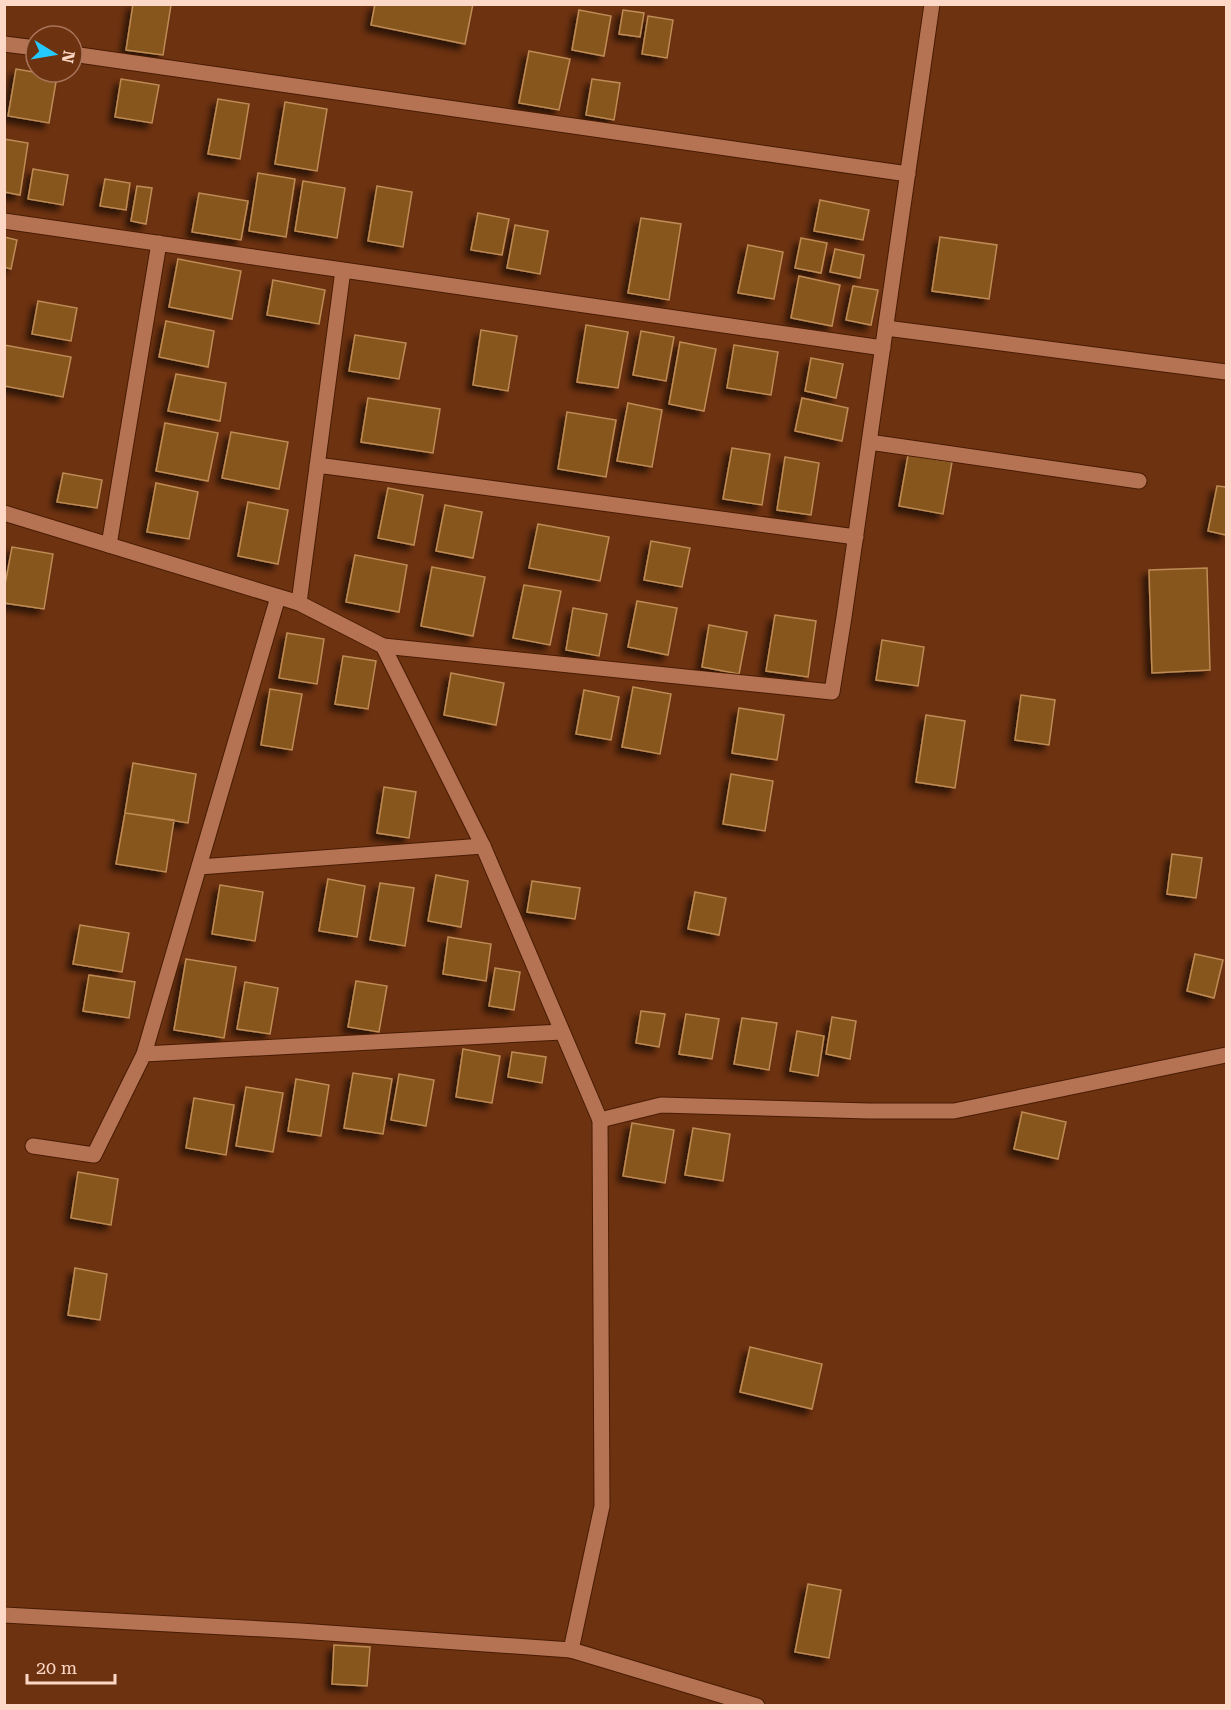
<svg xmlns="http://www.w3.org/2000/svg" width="1231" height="1710" font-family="'Roboto Serif',serif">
	<defs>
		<filter id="shadow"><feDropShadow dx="-5.5" dy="5.5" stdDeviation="3" flood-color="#0009"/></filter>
	</defs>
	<rect width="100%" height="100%" fill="#6d3210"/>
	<path fill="#86571f" stroke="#be8b55" stroke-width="1.5" filter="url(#shadow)" d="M 133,4 L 171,5 L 163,55 L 126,50 Z
		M 375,4 L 473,4 L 465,44 L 371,25 Z
		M 579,10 L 611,16 L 604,56 L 572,50 Z
		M 623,10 L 644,13 L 640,37 L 619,34 Z
		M 648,16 L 673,20 L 667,58 L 642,54 Z
		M 529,51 L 570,59 L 559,110 L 519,103 Z
		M 16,69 L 57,76 L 49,123 L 8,116 Z
		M 121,79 L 159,85 L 152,123 L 115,117 Z
		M 592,79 L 620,83 L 614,120 L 586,115 Z
		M 218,99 L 249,104 L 240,159 L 208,154 Z
		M 285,102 L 327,109 L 317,171 L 275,164 Z
		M 4,139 L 28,143 L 20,195 L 4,192 Z
		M 33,169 L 68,175 L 63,205 L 28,199 Z
		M 258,173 L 295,179 L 286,237 L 249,231 Z
		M 105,179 L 130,183 L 126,210 L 100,206 Z
		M 303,181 L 345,188 L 337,238 L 295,231 Z
		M 137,186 L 152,188 L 146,224 L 131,221 Z
		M 377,186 L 412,192 L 403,247 L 368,241 Z
		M 199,193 L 248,201 L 241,240 L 192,232 Z
		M 820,200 L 869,210 L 863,240 L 814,231 Z
		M 478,213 L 509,219 L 502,255 L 471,250 Z
		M 641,218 L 681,224 L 669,300 L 628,293 Z
		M 515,225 L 548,231 L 540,274 L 507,268 Z
		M 4,237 L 17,240 L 11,269 L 4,267 Z
		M 940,237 L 997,245 L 989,299 L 932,291 Z
		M 801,238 L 827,243 L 821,273 L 795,268 Z
		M 748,245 L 783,252 L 774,299 L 738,293 Z
		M 835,249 L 864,255 L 860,278 L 830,272 Z
		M 178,259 L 241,271 L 232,319 L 169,307 Z
		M 799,276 L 840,285 L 832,326 L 791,318 Z
		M 273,280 L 325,290 L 319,324 L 267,315 Z
		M 853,286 L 878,290 L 871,325 L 846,320 Z
		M 38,301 L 77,308 L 71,341 L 32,334 Z
		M 166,321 L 214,331 L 208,367 L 159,357 Z
		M 586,325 L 628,332 L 618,388 L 577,382 Z
		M 481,330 L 517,336 L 508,391 L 473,385 Z
		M 641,331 L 674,337 L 666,381 L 633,375 Z
		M 355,335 L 406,343 L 399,379 L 349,371 Z
		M 680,342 L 716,349 L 704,411 L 669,404 Z
		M 4,345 L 71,357 L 63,397 L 4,386 Z
		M 734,345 L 778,352 L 771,395 L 727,388 Z
		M 811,358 L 843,364 L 836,398 L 805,391 Z
		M 176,374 L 226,383 L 220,421 L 168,411 Z
		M 368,398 L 440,409 L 433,453 L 361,442 Z
		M 802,398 L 848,408 L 842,441 L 795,431 Z
		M 628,403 L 662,410 L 652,467 L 617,461 Z
		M 567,412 L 616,420 L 606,477 L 558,469 Z
		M 165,423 L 218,433 L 208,481 L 156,471 Z
		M 231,432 L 288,442 L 279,489 L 222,478 Z
		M 732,448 L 770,454 L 762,505 L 723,499 Z
		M 908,455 L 952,462 L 943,514 L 899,506 Z
		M 785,457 L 819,463 L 811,515 L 777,510 Z
		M 63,473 L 102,480 L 97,508 L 57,502 Z
		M 156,483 L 198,492 L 189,539 L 147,532 Z
		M 1217,486 L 1226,487 L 1226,535 L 1208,531 Z
		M 388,488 L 423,495 L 414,545 L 378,538 Z
		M 248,502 L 288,510 L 278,564 L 238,556 Z
		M 445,505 L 482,512 L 473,558 L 436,551 Z
		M 538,524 L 609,537 L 600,581 L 529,568 Z
		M 651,541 L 690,548 L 682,587 L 644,580 Z
		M 12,547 L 53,554 L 44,609 L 4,603 L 4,590 Z
		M 355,555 L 407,565 L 399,612 L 346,602 Z
		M 432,567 L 485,577 L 473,636 L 421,626 Z
		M 1207,568 L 1210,670 L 1152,673 L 1149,570 Z
		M 524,585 L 561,591 L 550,645 L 513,638 Z
		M 637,601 L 677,608 L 668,655 L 628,647 Z
		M 573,608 L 607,614 L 599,656 L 566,650 Z
		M 775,615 L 816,621 L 808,677 L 766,671 Z
		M 709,625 L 747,632 L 739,674 L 702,667 Z
		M 287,633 L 324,639 L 317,684 L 279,678 Z
		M 882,640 L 924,647 L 918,686 L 876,680 Z
		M 343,656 L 376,661 L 368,709 L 335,704 Z
		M 451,673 L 504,683 L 496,725 L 444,715 Z
		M 633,687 L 671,694 L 660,754 L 622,747 Z
		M 270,689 L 302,694 L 292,750 L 261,745 Z
		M 584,690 L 619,697 L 611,740 L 576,734 Z
		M 1021,695 L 1055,700 L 1049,745 L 1015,740 Z
		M 739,708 L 784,715 L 777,760 L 732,753 Z
		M 926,715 L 965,721 L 955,788 L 916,782 Z
		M 133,763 L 196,774 L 188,823 L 125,813 Z
		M 731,774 L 773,781 L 765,831 L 723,824 Z
		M 384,787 L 416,792 L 409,838 L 377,833 Z
		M 125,813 L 174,820 L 166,872 L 116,864 Z
		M 1172,854 L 1202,858 L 1196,898 L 1167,894 Z
		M 436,875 L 468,881 L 461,927 L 428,921 Z
		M 328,879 L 365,886 L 357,937 L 319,931 Z
		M 532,881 L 580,888 L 575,919 L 527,912 Z
		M 380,883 L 414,888 L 405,946 L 370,940 Z
		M 220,885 L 263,892 L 255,941 L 212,934 Z
		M 695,892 L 726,898 L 719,935 L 688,929 Z
		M 80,925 L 129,933 L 122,972 L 73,964 Z
		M 448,937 L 491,944 L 486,981 L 443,974 Z
		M 1195,954 L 1223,960 L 1214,998 L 1187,991 Z
		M 186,959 L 236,967 L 224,1038 L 174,1030 Z
		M 495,968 L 520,972 L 514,1010 L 489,1006 Z
		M 89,975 L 135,982 L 129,1018 L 83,1011 Z
		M 356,981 L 387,986 L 379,1032 L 348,1027 Z
		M 245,982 L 278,988 L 270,1034 L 237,1029 Z
		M 641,1011 L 665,1014 L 659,1047 L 636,1043 Z
		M 686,1014 L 719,1019 L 712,1059 L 679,1054 Z
		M 832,1017 L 856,1021 L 850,1059 L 826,1054 Z
		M 742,1018 L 777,1023 L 769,1070 L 734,1064 Z
		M 797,1031 L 824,1036 L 818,1076 L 790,1071 Z
		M 463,1049 L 500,1056 L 492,1103 L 456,1097 Z
		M 512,1052 L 546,1057 L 542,1083 L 508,1077 Z
		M 353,1073 L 392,1079 L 383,1134 L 344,1128 Z
		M 399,1074 L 434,1080 L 426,1126 L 391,1120 Z
		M 296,1079 L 329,1085 L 321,1136 L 288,1131 Z
		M 246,1087 L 283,1093 L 273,1152 L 236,1146 Z
		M 194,1098 L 234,1105 L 226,1155 L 186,1148 Z
		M 1022,1112 L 1066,1122 L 1058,1159 L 1014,1149 Z
		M 632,1123 L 674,1130 L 665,1183 L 623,1176 Z
		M 693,1128 L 730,1134 L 723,1181 L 685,1175 Z
		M 78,1172 L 118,1179 L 111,1225 L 71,1218 Z
		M 75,1268 L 107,1274 L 100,1320 L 68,1315 Z
		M 750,1347 L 822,1364 L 812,1409 L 740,1392 Z
		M 808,1584 L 841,1590 L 829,1658 L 795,1652 Z
		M 334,1645 L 370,1647 L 367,1686 L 332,1684 Z"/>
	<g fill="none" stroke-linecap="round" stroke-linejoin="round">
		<defs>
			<path id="street" d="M 4,44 L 36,48
				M 72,54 L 908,174
				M 4,221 L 883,348
				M 886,328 L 1226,372
				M 869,442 L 1139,481
				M 317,465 L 856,537
				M 109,545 L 159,243
				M 299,603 L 343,270
				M 383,646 L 832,692 L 844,617 L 932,4
				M 199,867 L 483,846
				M 144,1054 L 562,1032
				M 600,1120 L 661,1105 L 869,1111 L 954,1111 L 1226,1055
				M 33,1146 L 94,1155 L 144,1054 L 278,597
				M 571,1650 L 757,1706"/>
			<path id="secondary" d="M 4,513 L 299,603 L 383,646 L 483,846 L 600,1120 L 602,1506 L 571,1650 L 300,1631 L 4,1615"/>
		</defs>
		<use href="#street" stroke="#481c03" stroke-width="17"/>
		<use href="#secondary" stroke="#481c03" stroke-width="17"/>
		<use href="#street" stroke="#b57353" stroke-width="15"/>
		<use href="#secondary" stroke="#b57353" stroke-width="15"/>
	</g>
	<rect width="1231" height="1710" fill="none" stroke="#fdd8c7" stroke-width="12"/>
	<g transform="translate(54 54) rotate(101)"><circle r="28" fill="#6d3210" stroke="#a77459" stroke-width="1.5"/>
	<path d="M0-4.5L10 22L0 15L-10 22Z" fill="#24c9fe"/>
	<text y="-9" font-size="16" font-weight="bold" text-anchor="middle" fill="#fdd8c7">N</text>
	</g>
	<path d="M27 1674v9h88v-9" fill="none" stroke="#fdd8c7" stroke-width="3"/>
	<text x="36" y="1674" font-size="18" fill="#fdd8c7" stroke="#6d3210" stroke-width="4.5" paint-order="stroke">20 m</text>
</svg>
